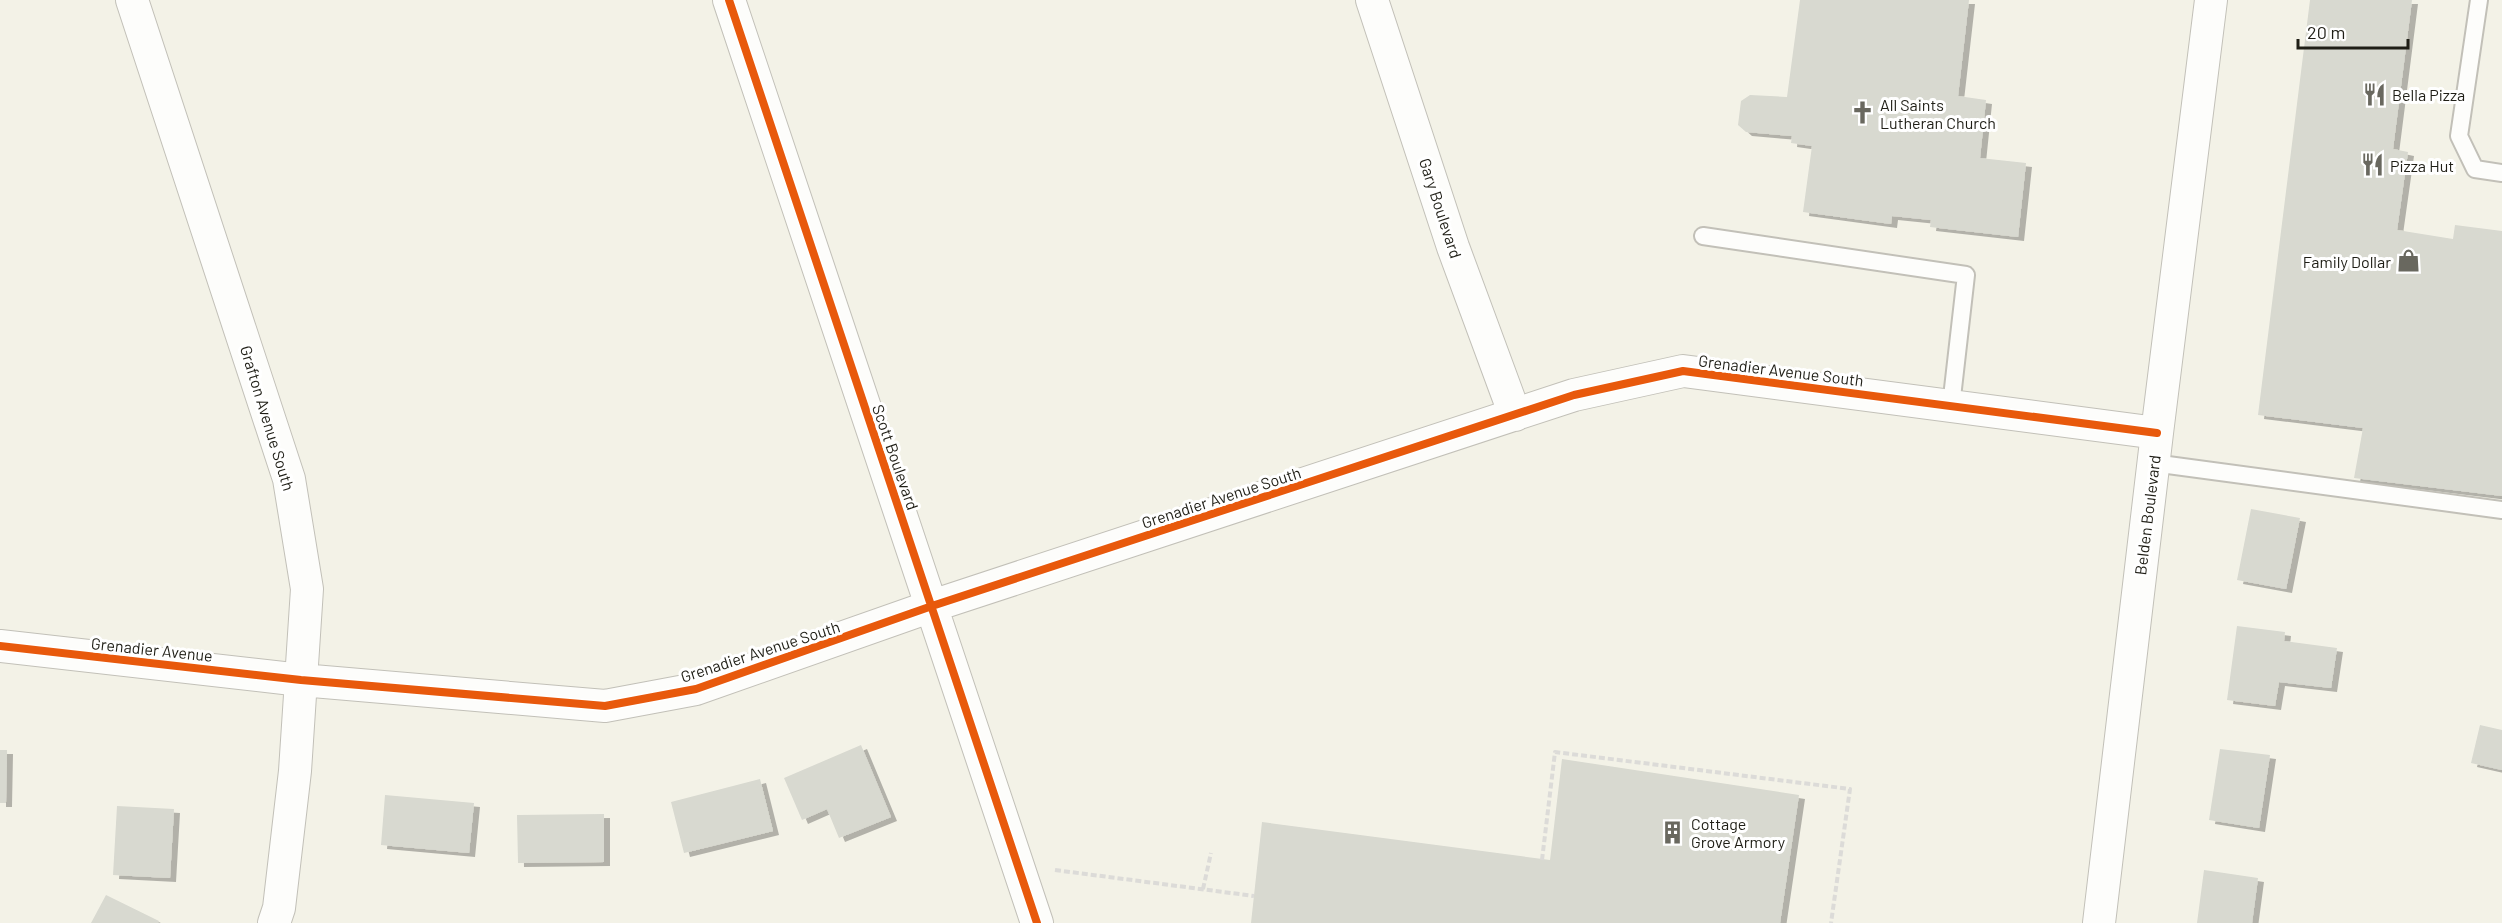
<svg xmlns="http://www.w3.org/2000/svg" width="2502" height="923" font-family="Barlow,sans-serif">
	<defs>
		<filter id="shadow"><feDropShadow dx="6" dy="4" stdDeviation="0" flood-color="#0004"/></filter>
	</defs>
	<rect width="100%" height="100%" fill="#f3f2e7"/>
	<path fill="#d8d9d0" filter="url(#shadow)" d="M 1800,0 L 1969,0 L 1958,96 L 1986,100 L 1980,158 L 2026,163 L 2018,237 L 1930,227 L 1931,220 L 1892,216 L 1891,224 L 1803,212 L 1812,146 L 1791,143 L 1792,136 L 1746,132 L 1738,125 L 1741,101 L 1750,95 L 1787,97 Z
		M 2310,0 L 2412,0 L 2393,149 L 2408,152 L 2397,230 L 2453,239 L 2455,225 L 2502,231 L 2502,496 L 2354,478 L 2363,428 L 2258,415 Z
		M 2251,509 L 2300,518 L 2286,589 L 2237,580 Z
		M 2237,626 L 2285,632 L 2284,641 L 2337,648 L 2331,688 L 2279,682 L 2275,706 L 2227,700 Z
		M 2480,725 L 2502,730 L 2502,770 L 2471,763 Z
		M 861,745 L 891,817 L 839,838 L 827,809 L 802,820 L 784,778 Z
		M 2220,749 L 2270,755 L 2259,828 L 2209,820 Z
		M 0,750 L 7,750 L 6,803 L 0,803 Z
		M 1562,759 L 1799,795 L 1780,923 L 1251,923 L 1262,822 L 1550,860 Z
		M 760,779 L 773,831 L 684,853 L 671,802 Z
		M 385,795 L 474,803 L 469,853 L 381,845 Z
		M 117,806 L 174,809 L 170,878 L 113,875 Z
		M 604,814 L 604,862 L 518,863 L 517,815 Z
		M 2204,870 L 2258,878 L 2252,923 L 2197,923 Z
		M 106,895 L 159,921 L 158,923 L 91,923 Z"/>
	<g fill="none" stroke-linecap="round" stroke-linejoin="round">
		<defs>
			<path id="lane" d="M 2479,0 L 2459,136 L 2475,169 L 2502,173
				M 1703,236 L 1966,275 L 1951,406
				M 2153,463 L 2502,510"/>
			<path id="street" d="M 132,0 L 289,479 L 307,589 L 295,771 L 279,908 L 274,923
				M 729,0 L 1037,923
				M 1372,0 L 1453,247 L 1515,415
				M 0,646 L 301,680 L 605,706 L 696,689 L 932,606 L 1574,395 L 1683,371 L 2157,433
				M 2099,923 L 2157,433 L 2211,0"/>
		</defs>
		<use href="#lane" stroke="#c2c0b8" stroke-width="20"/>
		<use href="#street" stroke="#c2c0b8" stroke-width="34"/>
		<path stroke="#dcdbd8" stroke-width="4" stroke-dasharray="6 3" stroke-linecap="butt" d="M 1542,860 L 1555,752 L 1850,789 L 1831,923
			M 1055,870 L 1254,896
			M 1203,889 L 1211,853"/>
		<use href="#lane" stroke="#fdfdfb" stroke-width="16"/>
		<use href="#street" stroke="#fdfdfb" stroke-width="32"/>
		<defs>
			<path id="cycleway" d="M 729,0 L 1037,923
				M 0,646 L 301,680 L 605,706 L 696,689 L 932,606 L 1574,395 L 1683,371 L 2157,433"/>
		</defs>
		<use href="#cycleway" stroke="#fff" stroke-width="11"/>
		<use href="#cycleway" stroke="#e8590c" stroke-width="8"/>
	</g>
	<defs>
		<symbol id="restaurant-bare" viewBox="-9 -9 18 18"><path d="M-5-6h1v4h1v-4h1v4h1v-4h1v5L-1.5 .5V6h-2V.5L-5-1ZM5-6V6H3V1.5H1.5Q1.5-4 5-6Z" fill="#69685f" stroke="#fff" stroke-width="2.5" paint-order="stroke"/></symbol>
		<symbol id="church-bare" viewBox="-9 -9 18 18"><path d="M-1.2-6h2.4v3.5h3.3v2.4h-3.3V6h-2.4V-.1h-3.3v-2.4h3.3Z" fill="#69685f" stroke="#fff" stroke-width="2.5" paint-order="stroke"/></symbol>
		<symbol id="shop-bare" viewBox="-9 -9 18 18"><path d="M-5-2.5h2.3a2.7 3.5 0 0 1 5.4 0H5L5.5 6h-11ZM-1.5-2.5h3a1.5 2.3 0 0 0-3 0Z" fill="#69685f" stroke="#fff" stroke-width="2.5" paint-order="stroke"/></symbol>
		<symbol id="building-bare" viewBox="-9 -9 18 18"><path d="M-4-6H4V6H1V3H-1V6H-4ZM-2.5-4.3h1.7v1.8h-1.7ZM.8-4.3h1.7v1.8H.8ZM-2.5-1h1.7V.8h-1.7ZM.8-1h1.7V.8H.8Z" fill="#69685f" stroke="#fff" stroke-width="2.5" paint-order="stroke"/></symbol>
	</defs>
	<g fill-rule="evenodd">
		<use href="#restaurant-bare" x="2358" y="78" width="33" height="33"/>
		<use href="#church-bare" x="1846" y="96" width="33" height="33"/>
		<use href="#restaurant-bare" x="2356" y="148" width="33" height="33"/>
		<use href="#shop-bare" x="2392" y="244" width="33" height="33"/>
		<use href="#building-bare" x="1656" y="816" width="33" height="33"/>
	</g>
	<g text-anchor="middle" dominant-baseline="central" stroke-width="6" stroke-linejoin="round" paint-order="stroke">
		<g font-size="16" fill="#1f1e16" stroke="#fff" text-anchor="start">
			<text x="2392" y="94">Bella Pizza</text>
			<text x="1880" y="104">All Saints<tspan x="1880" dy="18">Lutheran Church</tspan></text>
			<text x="2390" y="165">Pizza Hut</text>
			<text x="2391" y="261" text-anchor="end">Family Dollar</text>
			<text x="1691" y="823">Cottage<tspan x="1691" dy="18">Grove Armory</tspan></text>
		</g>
		<g font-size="16" fill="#1f1e16" stroke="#fff">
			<text transform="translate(1441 208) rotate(72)">Gary Boulevard</text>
			<text transform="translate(1781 370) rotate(7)">Grenadier Avenue South</text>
			<text transform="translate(268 418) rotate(73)">Grafton Avenue South</text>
			<text transform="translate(896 457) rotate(71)">Scott Boulevard</text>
			<text transform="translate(1221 497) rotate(-18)">Grenadier Avenue South</text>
			<text transform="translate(2147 515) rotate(-83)">Belden Boulevard</text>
			<text transform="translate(152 649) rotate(6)">Grenadier Avenue</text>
			<text transform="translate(760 651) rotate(-18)">Grenadier Avenue South</text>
		</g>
	</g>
	<path d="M2298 39v9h110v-9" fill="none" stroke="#1f1e16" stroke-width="3"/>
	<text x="2307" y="39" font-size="18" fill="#1f1e16" stroke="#ffffff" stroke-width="4.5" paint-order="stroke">20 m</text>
</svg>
